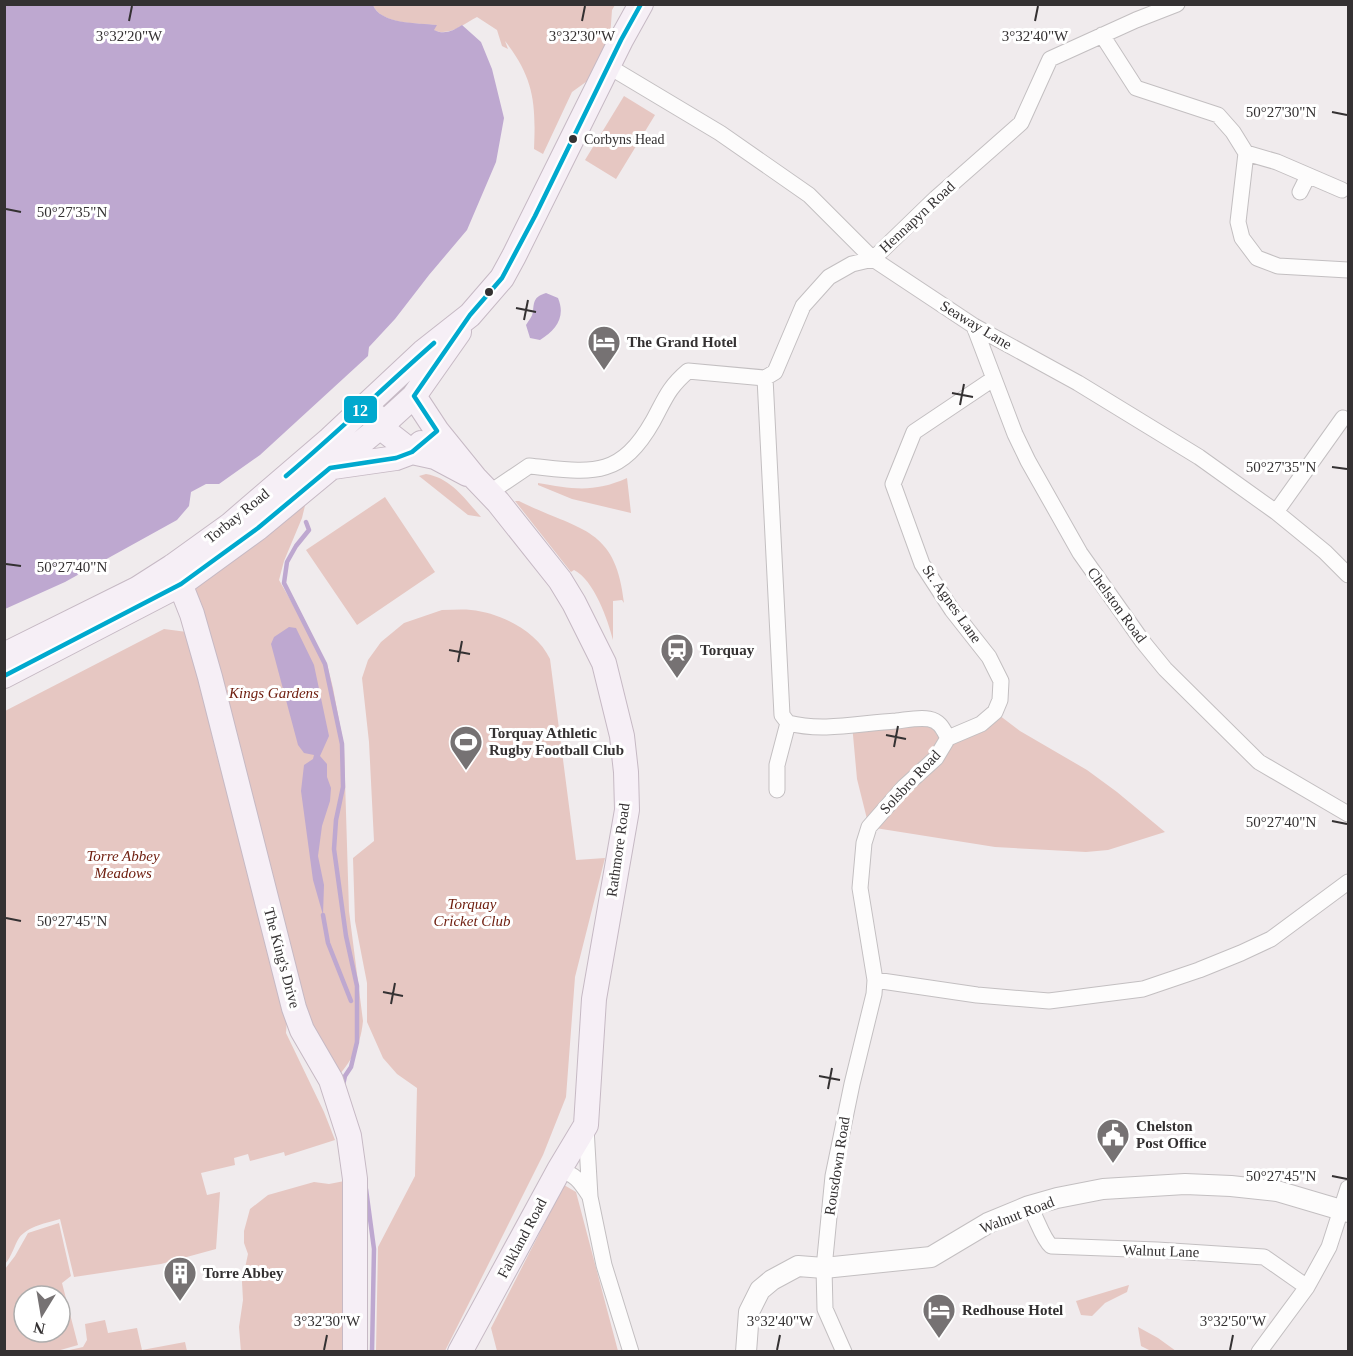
<svg xmlns="http://www.w3.org/2000/svg" width="1353" height="1356" font-family="Georgia,serif">
	<rect width="100%" height="100%" fill="#f0ebed"/>
	<path fill="#e6c7c2" fill-rule="evenodd" d="M 373,5 L 615,5 L 612,10 L 608,66 L 572,92 L 543,154 L 534,149 C 536,103 534,78 505,41 L 508,49 L 502,46 L 497,30 L 477,17 C 463,24 450,37 433,30 L 436,25 C 417,23 381,25 373,5 Z
		M 624,96 L 655,115 L 616,179 L 585,160 Z
		M 426,474 C 451,478 465,499 481,517 L 468,515 L 419,476 Z
		M 627,478 L 631,513 L 572,499 L 538,485 L 538,483 C 572,489 594,493 627,478 Z
		M 310,485 L 302,518 L 284,561 L 279,580 L 327,664 L 333,688 L 344,747 L 349,911 L 363,1021 C 360,1050 350,1062 332,1084 L 302,1030 L 181,584 Z
		M 385,497 L 435,572 L 357,625 L 306,550 Z
		M 515,501 L 519,501 C 579,531 616,526 624,603 L 622,600 L 613,601 L 613,640 C 608,620 594,580 574,570 L 571,572 Z
		M 442,610 C 452,610 462,609 471,610 C 501,613 537,631 550,659 L 576,860 L 605,858 L 575,977 L 566,1097 L 543,1155 L 445,1351 L 376,1351 L 378,1247 L 415,1176 L 417,1088 L 397,1074 L 383,1058 L 367,1022 L 367,983 L 355,921 L 353,858 L 374,841 L 369,742 L 362,678 L 368,660 L 381,642 L 404,623 Z
		M 164,629 L 187,632 L 216,752 L 287,1019 L 286,1033 L 324,1112 L 335,1140 L 285,1156 L 284,1152 L 250,1161 L 248,1154 L 234,1158 L 235,1165 L 201,1173 L 207,1195 L 220,1192 L 216,1249 L 161,1264 L 74,1277 L 60,1219 C 47,1223 28,1226 19,1238 C 14,1246 12,1256 5,1264 L 5,711 Z
		M 995,712 L 1020,731 L 1087,770 L 1117,792 L 1165,832 L 1108,850 L 1086,852 L 995,847 L 869,827 L 857,779 L 852,724 L 929,719 L 944,731 Z
		M 355,1179 L 355,1351 L 241,1352 L 239,1327 L 243,1300 L 242,1282 L 248,1254 L 244,1243 L 244,1231 L 250,1209 L 268,1195 L 314,1182 L 329,1184 Z
		M 564,1185 L 576,1192 L 618,1351 L 497,1351 L 491,1328 Z
		M 59,1223 L 71,1276 L 62,1283 L 78,1345 L 57,1351 L 5,1351 L 5,1269 L 15,1256 L 28,1233 ZM 24,1296 L 60,1296 L 60,1332 L 24,1332 Z
		M 1129,1285 L 1127,1292 L 1105,1303 L 1092,1316 L 1081,1315 L 1076,1301 Z
		M 105,1320 L 108,1333 L 137,1328 L 142,1350 L 185,1342 L 187,1351 L 65,1351 L 83,1347 L 87,1340 L 85,1324 Z
		M 1138,1327 L 1158,1338 L 1176,1351 L 1151,1351 L 1141,1346 Z"/>
	<path fill="#bea8d0" d="M 4,5 L 373,5 C 380,24 418,23 437,25 L 434,30 C 444,35 453,31 462,25 L 481,42 L 492,69 L 504,118 L 496,162 L 467,230 L 429,275 L 395,319 L 369,347 L 368,356 L 260,455 L 219,484 L 206,484 L 191,492 L 189,506 L 177,520 L 65,582 L 5,609 Z
		M 546,293 L 558,298 C 566,317 556,330 540,340 L 530,338 L 526,325 C 529,320 532,317 533,312 C 534,301 534,297 546,293 Z
		M 289,627 L 296,628 L 314,665 L 329,736 L 320,756 L 327,764 L 327,777 L 331,788 L 330,801 L 322,826 L 318,856 L 324,885 L 323,915 L 313,880 L 301,791 L 304,765 L 313,759 L 314,755 L 304,753 L 298,745 L 271,644 L 274,637 Z"/>
	<g fill="none" stroke-linecap="round" stroke-linejoin="round">
		<path stroke="#bea8d0" stroke-width="4.5" d="M 306,522 L 309,530 L 296,546 L 287,562 L 284,583 L 325,664 L 342,744 L 343,787 L 336,820 L 334,849 L 346,936 L 357,986 L 357,1042 L 351,1067 L 345,1076 L 343,1085
			M 323,915 L 328,943 L 351,1001
			M 366,1189 L 374,1249 L 372,1352"/>
		<defs>
			<path id="minor" d="M 1102,35 L 1136,88 L 1218,115 L 1233,132 L 1246,153 L 1238,222 L 1242,238 L 1257,258 L 1278,266 L 1348,270
				M 608,66 L 720,133 L 809,195 L 873,259 L 974,326 L 1078,383 L 1199,457 L 1276,512 L 1325,552 L 1348,575
				M 1246,153 L 1277,162 L 1342,190
				M 1300,192 L 1308,176
				M 974,326 L 1015,434 L 1028,461 L 1080,553 L 1143,642 L 1165,669 L 1259,762 L 1348,814
				M 765,378 L 782,715 L 788,723 C 823,732 860,723 896,721 C 906,720 919,717 929,719 C 940,721 943,729 948,738
				M 489,493 L 529,466 C 589,472 619,481 653,421 C 665,399 668,388 688,371 L 765,378 L 775,372 L 803,306 L 829,277 L 852,264 L 873,259 L 936,198 L 1021,123 L 1050,59 L 1136,20 L 1177,4
				M 1276,512 L 1343,418
				M 948,738 L 981,724 L 995,712 L 1000,700 L 1001,681 L 989,657 L 952,610 L 922,564 L 893,484 L 914,432 L 993,379
				M 777,790 L 777,765 L 788,723
				M 875,980 L 977,995 L 1049,1001 L 1143,989 L 1199,970 L 1241,953 L 1271,939 L 1348,882
				M 586,1128 L 590,1197 L 604,1265 L 631,1352
				M 559,1170 C 575,1174 580,1181 589,1195
				M 1029,1206 C 1037,1218 1042,1238 1051,1246 L 1157,1250 L 1264,1257 L 1307,1287
				M 844,1352 L 825,1309 L 824,1268 L 833,1176 L 852,1084 L 874,994 L 875,980 L 860,888 L 864,843 L 869,827 L 904,787 L 936,758 L 948,738
				M 1259,1352 L 1307,1287 L 1329,1247 L 1348,1188"/>
			<path id="tertiary" d="M 746,1352 L 749,1312 L 760,1290 L 772,1280 L 798,1266 L 824,1268 L 931,1257 L 988,1223 L 1029,1206 L 1057,1198 L 1103,1189 L 1185,1184 L 1231,1186 L 1277,1191 L 1348,1212"/>
			<path id="primary" d="M 414,396 L 437,431 L 475,478 L 498,502 L 560,580 L 574,603 L 604,663 L 622,736 L 626,772 L 627,810 L 594,999 L 586,1125 L 559,1170 L 460,1352
				M 374,414 L 380,427 L 412,452 L 435,457 L 467,474
				M 333,467 L 396,458 L 412,452 L 421,443
				M 173,566 L 192,614 L 210,677 L 294,1008 L 302,1030 L 331,1080 L 349,1136 L 355,1179 L 355,1352
				M 4,655 L 137,589 L 173,566 L 230,525 L 330,439 L 423,352 L 470,315 L 502,278 L 514,256 L 621,40 L 641,4
				M 4,676 L 181,584 L 258,528 L 380,427 L 414,396 L 459,332"/>
		</defs>
		<use href="#minor" stroke="#c3bfc1" stroke-width="17"/>
		<use href="#tertiary" stroke="#c3bfc1" stroke-width="22"/>
		<use href="#primary" stroke="#c6b9c4" stroke-width="26"/>
		<use href="#minor" stroke="#fdfcfc" stroke-width="15"/>
		<use href="#tertiary" stroke="#fdfcfc" stroke-width="20"/>
		<use href="#primary" stroke="#f6eff6" stroke-width="24"/>
		<defs>
			<path id="bus-1" d="M 286,476 C 337,433 384,387 434,343
				M 4,676 L 181,584 L 258,528 L 330,468 L 396,458 L 412,452 L 437,431 L 414,396 L 470,315 L 502,278 L 535,216 L 621,40 L 641,4"/>
		</defs>
		<use href="#bus-1" stroke="#fff" stroke-width="9"/>
		<use href="#bus-1" stroke="#00a9ce" stroke-width="4.5"/>
	</g>
	<path fill="none" stroke="#343132" stroke-width="2" d="M 129,21 L 132,6M 582,21 L 585,6M 1035,21 L 1038,6M 1332,112 L 1347,115M 6,209 L 21,212M 516,308 L 536,312M 524,320 L 528,300M 952,393 L 973,397M 960,405 L 964,384M 1332,467 L 1347,469M 6,564 L 21,566M 449,650 L 470,654M 458,662 L 462,641M 886,735 L 906,739M 894,747 L 898,726M 1332,821 L 1347,824M 6,918 L 21,921M 383,992 L 403,996M 391,1004 L 395,983M 819,1076 L 840,1080M 828,1089 L 832,1068M 1332,1176 L 1347,1179M 324,1350 L 327,1335M 777,1350 L 780,1335M 1230,1350 L 1233,1335"/>
	<defs>
		<symbol id="hotel-pin" viewBox="-11 -11 22 30"><path d="M0 17L-7.5 6A9.5 9.5 0 1 1 7.5 6Z" fill="#767273" stroke="#fff"/><path d="M-6-4.5h1.5V1H6V5H4.5V3h-9V5H-6ZM-4 0a1.8 1.8 0 1 1 3.6 0ZM.5 0V-2.5h3Q6-2.5 6 0Z" fill="#fff"/></symbol>
		<symbol id="station-pin" viewBox="-11 -11 22 30"><path d="M0 17L-7.5 6A9.5 9.5 0 1 1 7.5 6Z" fill="#767273" stroke="#fff"/><path d="M-3-6H3Q5-6 5-4V2Q5 4 3 4L4.5 6H3L1.5 4h-3L-3 6H-4.5L-3 4Q-5 4-5 2V-4Q-5-6-3-6ZM-3.5-4v3h7v-3ZM-3.5 1v1.5H-2V1ZM2 1v1.5H3.5V1Z" fill="#fff"/></symbol>
		<symbol id="stadium-pin" viewBox="-11 -11 22 30"><path d="M0 17L-7.5 6A9.5 9.5 0 1 1 7.5 6Z" fill="#767273" stroke="#fff"/><path d="M0-5a6.5 5 0 1 0 0 10a6.5 5 0 1 0 0-10ZM-3.5-1.8h7v3.6h-7Z" fill="#fff"/></symbol>
		<symbol id="civic-pin" viewBox="-11 -11 22 30"><path d="M0 17L-7.5 6A9.5 9.5 0 1 1 7.5 6Z" fill="#767273" stroke="#fff"/><path d="M-.6-6.5H3V-4.5H.6V-3L4-1V1h2V6H-6V1h2V-1L-.6-3ZM-1.2 2.5V6h2.4V2.5Z" fill="#fff"/></symbol>
		<symbol id="building-pin" viewBox="-11 -11 22 30"><path d="M0 17L-7.5 6A9.5 9.5 0 1 1 7.5 6Z" fill="#767273" stroke="#fff"/><path d="M-4-6H4V6H1V3H-1V6H-4ZM-2.5-4.3h1.7v1.8h-1.7ZM.8-4.3h1.7v1.8H.8ZM-2.5-1h1.7V.8h-1.7ZM.8-1h1.7V.8H.8Z" fill="#fff"/></symbol>
	</defs>
	<g fill-rule="evenodd">
		<use href="#hotel-pin" x="585" y="323" width="38" height="52"/>
		<use href="#station-pin" x="658" y="631" width="38" height="52"/>
		<use href="#stadium-pin" x="447" y="723" width="38" height="52"/>
		<use href="#civic-pin" x="1094" y="1116" width="38" height="52"/>
		<use href="#building-pin" x="161" y="1254" width="38" height="52"/>
		<use href="#hotel-pin" x="920" y="1291" width="38" height="52"/>
	</g>
	<g fill="#343132" stroke="#fff" stroke-width="2">
		<circle cx="573" cy="139" r="5"/>
		<circle cx="489" cy="292" r="5"/>
	</g>
	<g text-anchor="middle" dominant-baseline="central" stroke-width="6" stroke-linejoin="round" paint-order="stroke">
		<g font-size="14" fill="#343132" stroke="#fff" text-anchor="start">
			<text x="584" y="139">Corbyns Head</text>
		</g>
		<g font-size="15" fill="#343132" stroke="#fff">
			<text transform="translate(917 217) rotate(-43)">Hennapyn Road</text>
			<text transform="translate(976 325) rotate(31)">Seaway Lane</text>
			<text transform="translate(237 516) rotate(-39)">Torbay Road</text>
			<text transform="translate(952 604) rotate(55)">St. Agnes Lane</text>
			<text transform="translate(1117 605) rotate(54)">Chelston Road</text>
			<text transform="translate(910 782) rotate(-47)">Solsbro Road</text>
			<text transform="translate(618 850) rotate(-82)">Rathmore Road</text>
			<text transform="translate(282 958) rotate(75)">The King's Drive</text>
			<text transform="translate(837 1166) rotate(-81)">Rousdown Road</text>
			<text transform="translate(1017 1215) rotate(-21)">Walnut Road</text>
			<text transform="translate(522 1238) rotate(-62)">Falkland Road</text>
			<text transform="translate(1161 1251) rotate(2)">Walnut Lane</text>
		</g>
		<g font-size="15" font-weight="bold" fill="#343132" stroke="#fff" text-anchor="start">
			<text x="627" y="342">The Grand Hotel</text>
			<text x="700" y="650">Torquay</text>
			<text x="489" y="733">Torquay Athletic<tspan x="489" dy="17">Rugby Football Club</tspan></text>
			<text x="1136" y="1126">Chelston<tspan x="1136" dy="17">Post Office</tspan></text>
			<text x="203" y="1273">Torre Abbey</text>
			<text x="962" y="1310">Redhouse Hotel</text>
		</g>
		<g font-size="15" font-style="italic" fill="#702011" stroke="#fff">
			<text x="274" y="693">Kings Gardens</text>
			<text x="123" y="856">Torre Abbey<tspan x="123" dy="17">Meadows</tspan></text>
			<text x="472" y="904">Torquay<tspan x="472" dy="17">Cricket Club</tspan></text>
		</g>
	</g>
	<g font-size="15" text-anchor="middle" fill="#343132" stroke="#fff" stroke-width="6" stroke-linejoin="round" paint-order="stroke">
		<text x="129" y="41">3°32'20"W</text>
		<text x="582" y="41">3°32'30"W</text>
		<text x="1035" y="41">3°32'40"W</text>
		<text x="1281" y="117">50°27'30"N</text>
		<text x="72" y="217">50°27'35"N</text>
		<text x="1281" y="472">50°27'35"N</text>
		<text x="72" y="572">50°27'40"N</text>
		<text x="1281" y="827">50°27'40"N</text>
		<text x="72" y="926">50°27'45"N</text>
		<text x="1281" y="1181">50°27'45"N</text>
		<text x="327" y="1326">3°32'30"W</text>
		<text x="780" y="1326">3°32'40"W</text>
		<text x="1233" y="1326">3°32'50"W</text>
	</g>
	<rect stroke="#fff" stroke-width="2" x="343" y="395" width="35" height="29" rx="6" fill="#00a9ce"/>
	<g font-size="16" text-anchor="middle" font-weight="bold" fill="#fff">
		<text x="360" y="416">12</text>
	</g>
	<rect width="1353" height="1356" fill="none" stroke="#343132" stroke-width="12"/>
	<g transform="translate(42 1314) rotate(191)"><circle r="28" fill="#ffffff" stroke="#aeadad" stroke-width="1.5"/>
	<path d="M0-4.5L10 22L0 15L-10 22Z" fill="#767273"/>
	<text y="-9" font-size="16" font-weight="bold" text-anchor="middle" fill="#343132">N</text>
	</g>
</svg>
